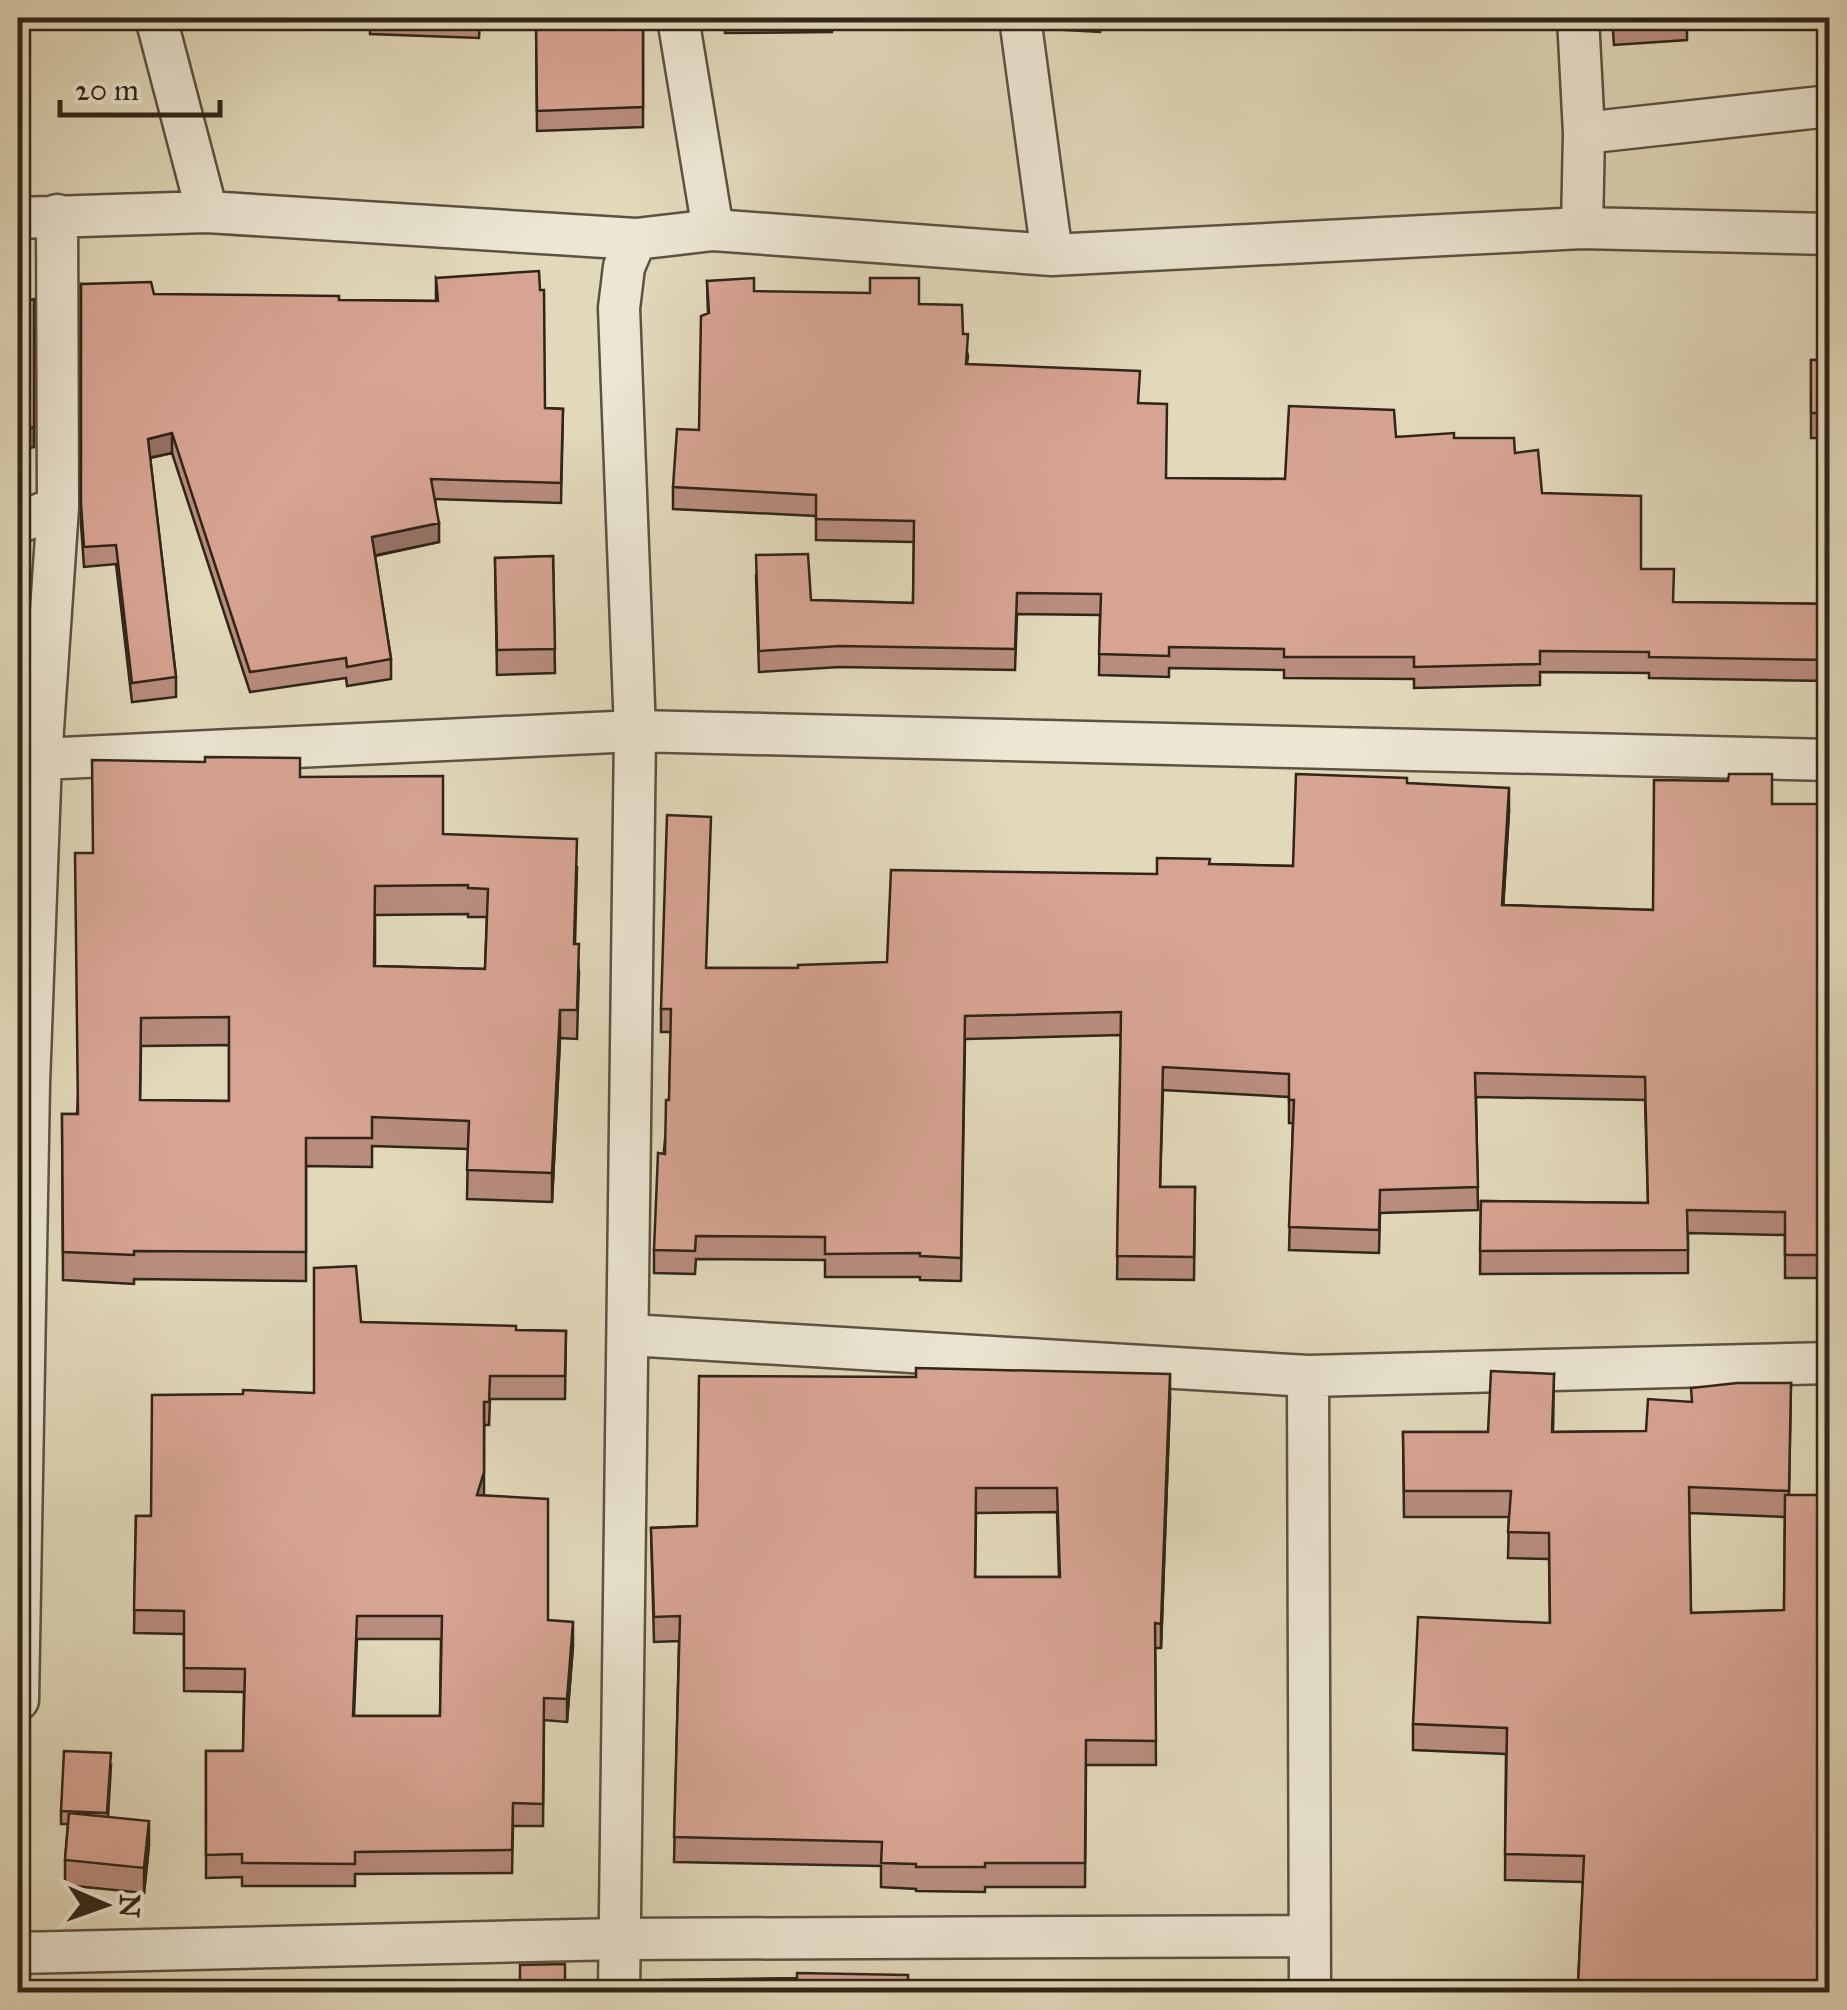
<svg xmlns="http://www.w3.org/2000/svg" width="1847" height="2010" font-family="'IM FELL Great Primer',serif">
	<rect width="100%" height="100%" fill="#e2d9bb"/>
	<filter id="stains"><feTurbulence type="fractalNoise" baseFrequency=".002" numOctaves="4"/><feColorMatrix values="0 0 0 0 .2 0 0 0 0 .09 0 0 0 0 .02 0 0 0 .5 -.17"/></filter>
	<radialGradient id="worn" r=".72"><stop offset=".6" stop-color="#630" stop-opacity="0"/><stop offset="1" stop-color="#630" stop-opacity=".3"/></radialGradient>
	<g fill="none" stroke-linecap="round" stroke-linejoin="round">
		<defs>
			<path id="street" d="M 156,18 L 207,212
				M 678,18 L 713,230
				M 1020,18 L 1052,255
				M 1578,18 L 1584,133 L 1582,228
				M 1584,133 L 1830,106
				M 18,218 L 207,212 L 636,239 L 713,230 L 1052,255 L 1582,228 L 1830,234
				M 18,523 L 58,507
				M 41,759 L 635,731 L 1830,760
				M 630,1335 L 1308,1376 L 1830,1363
				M 1308,1376 L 1310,1992
				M 18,1700 L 29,1084 L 41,759 L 58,507 L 57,215
				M 18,1953 L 619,1939 L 1310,1936
				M 619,1992 L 635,731 L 619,308 L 624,267 L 636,239"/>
		</defs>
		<use href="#street" stroke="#5c5241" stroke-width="45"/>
		<use href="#street" stroke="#ece6d3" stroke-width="40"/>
	</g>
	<path fill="#b98d7e" stroke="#2f2518" stroke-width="2.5" fill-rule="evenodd" d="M 370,18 L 480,18 L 479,38 L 370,34 Z
		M 536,18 L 643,18 L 643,127 L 537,131 Z
		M 725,18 L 958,18 L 958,20 L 832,24 L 832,32 L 725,33 Z
		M 1048,18 L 1100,18 L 1100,32 L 1048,29 Z
		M 1461,18 L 1508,18 L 1508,22 L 1461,20 Z
		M 1612,18 L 1687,18 L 1687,40 L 1614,45 Z
		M 436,278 L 545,408 L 563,409 L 561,503 L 435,499 L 439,542 L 375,556 L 391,659 L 391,679 L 347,686 L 346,678 L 250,692 L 172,453 L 150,458 L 176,677 L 176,697 L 132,702 L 116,564 L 84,567 L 81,524 L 81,284 L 154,294 L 339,300 L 436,301 Z
		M 707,281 L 754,291 L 919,304 L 963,334 L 968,356 L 967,364 L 1140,403 L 1166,478 L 1285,479 L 1396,437 L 1454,438 L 1515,453 L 1542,493 L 1641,569 L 1673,602 L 1830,604 L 1830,681 L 1649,678 L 1649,673 L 1540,672 L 1540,685 L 1414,688 L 1414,679 L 1284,678 L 1284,670 L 1169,668 L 1169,677 L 1099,675 L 1100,615 L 1017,614 L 1015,670 L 840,667 L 759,672 L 756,576 L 811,600 L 913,603 L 914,542 L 816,540 L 816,516 L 673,509 L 673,487 L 699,430 L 708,314 Z
		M 1811,360 L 1830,360 L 1830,438 L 1811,438 Z
		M 553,556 L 555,673 L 497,675 L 495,558 Z
		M 300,777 L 443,834 L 577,867 L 575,944 L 579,972 L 577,1039 L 560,1038 L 552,1202 L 467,1199 L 468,1149 L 372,1146 L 372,1167 L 306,1166 L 306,1281 L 134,1279 L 134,1284 L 63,1280 L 62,1114 L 77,1114 L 93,853 ZM 468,914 L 468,917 L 487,917 L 485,969 L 375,966 L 375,915 ZM 229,1045 L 229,1101 L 140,1100 L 141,1046 Z
		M 1407,783 L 1509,811 L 1503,905 L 1653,910 L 1772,804 L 1823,894 L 1830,894 L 1830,1278 L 1785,1278 L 1785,1235 L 1688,1233 L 1688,1273 L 1480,1274 L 1481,1201 L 1648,1203 L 1645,1100 L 1476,1097 L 1478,1210 L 1380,1213 L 1379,1253 L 1289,1250 L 1293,1123 L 1289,1123 L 1289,1097 L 1163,1090 L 1160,1187 L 1195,1187 L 1194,1280 L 1117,1279 L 1121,1035 L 965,1039 L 961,1281 L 920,1280 L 920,1277 L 825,1277 L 825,1260 L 696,1259 L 695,1274 L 654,1273 L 654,1250 L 669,1100 L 671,1032 L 661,1032 L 661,1009 L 707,968 L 798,968 L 887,962 L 1157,874 L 1209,864 L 1293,866 Z
		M 361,1322 L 516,1330 L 566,1331 L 565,1399 L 490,1399 L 489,1425 L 484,1425 L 483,1496 L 548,1620 L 573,1645 L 567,1722 L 544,1720 L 543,1826 L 513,1826 L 512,1873 L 355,1874 L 355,1886 L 242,1886 L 242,1877 L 206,1878 L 206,1751 L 243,1751 L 244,1692 L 184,1691 L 184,1634 L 134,1633 L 136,1516 L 151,1516 L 314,1393 ZM 357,1639 L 441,1639 L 440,1716 L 354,1716 Z
		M 1554,1374 L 1553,1432 L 1646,1431 L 1691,1402 L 1791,1383 L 1789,1495 L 1830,1992 L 1578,1985 L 1583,1882 L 1505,1880 L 1506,1754 L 1413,1750 L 1413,1724 L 1550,1623 L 1549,1559 L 1508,1558 L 1509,1517 L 1404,1517 L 1403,1432 L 1488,1432 ZM 1689,1513 L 1785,1517 L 1784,1610 L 1691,1613 Z
		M 1170,1399 L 1161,1648 L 1155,1648 L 1156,1765 L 1086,1765 L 1085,1887 L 985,1887 L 985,1892 L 916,1891 L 916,1889 L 881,1887 L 881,1866 L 674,1862 L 679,1641 L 654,1642 L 651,1528 L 697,1526 ZM 1057,1512 L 1059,1577 L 975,1577 L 976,1513 Z
		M 111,1766 L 108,1817 L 149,1845 L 144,1893 L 65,1885 L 65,1860 L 68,1824 L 61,1824 L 61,1811 Z"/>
	<path fill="#967367" stroke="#2f2518" stroke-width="2.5" d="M 34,427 L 34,447 L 18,451 L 18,431 Z
		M 172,433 L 172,453 L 148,458 L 148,439 Z
		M 439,523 L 439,542 L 372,556 L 372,537 Z
		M 28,574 L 26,628 L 18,630 L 18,610 Z
		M 1509,788 L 1509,811 L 1502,928 L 1502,905 Z
		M 560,1010 L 560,1038 L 552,1202 L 552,1173 Z
		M 1170,1374 L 1170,1399 L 1161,1648 L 1161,1624 Z
		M 484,1402 L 484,1494 L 477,1518 L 477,1495 Z
		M 573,1622 L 573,1645 L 567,1722 L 567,1699 Z
		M 149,1821 L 149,1845 L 144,1893 L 144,1868 Z"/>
	<path fill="#d7a493" stroke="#2f2518" stroke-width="2.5" fill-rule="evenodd" d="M 536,18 L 643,18 L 643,107 L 537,111 Z
		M 1613,18 L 1687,18 L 1687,23 L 1614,28 Z
		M 539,271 L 540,290 L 544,290 L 545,408 L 563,409 L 561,483 L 431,479 L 439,523 L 372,537 L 391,659 L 347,667 L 346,658 L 250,672 L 172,433 L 148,439 L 176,677 L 132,683 L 116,545 L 84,547 L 81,504 L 81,284 L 151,282 L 154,294 L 339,296 L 339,300 L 438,301 L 436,278 Z
		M 754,278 L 754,291 L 870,293 L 870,278 L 919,278 L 919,304 L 962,305 L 963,334 L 968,334 L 966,364 L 1140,371 L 1138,403 L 1167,404 L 1166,478 L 1285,479 L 1289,406 L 1394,410 L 1396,437 L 1454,433 L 1454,438 L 1514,438 L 1515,453 L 1538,450 L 1542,493 L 1641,496 L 1641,569 L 1674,569 L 1673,602 L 1830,604 L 1830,660 L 1649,657 L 1649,652 L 1540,651 L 1540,664 L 1414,667 L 1414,657 L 1284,657 L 1284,649 L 1169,647 L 1169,656 L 1099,654 L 1101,594 L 1017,593 L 1015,649 L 840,646 L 759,651 L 756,555 L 808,554 L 811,600 L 913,603 L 914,521 L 816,519 L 816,495 L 673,487 L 677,429 L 699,430 L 701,316 L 709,313 L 707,281 Z
		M 34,299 L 34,427 L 18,431 L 18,303 Z
		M 1811,360 L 1830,360 L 1830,413 L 1811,413 Z
		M 553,556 L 555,649 L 497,650 L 495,558 Z
		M 25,560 L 28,574 L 26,607 L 18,610 L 18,561 Z
		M 205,757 L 300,758 L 300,777 L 443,776 L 443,834 L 577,839 L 574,944 L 579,944 L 577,1010 L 560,1010 L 552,1173 L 467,1170 L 469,1121 L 372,1117 L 372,1138 L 306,1138 L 306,1252 L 134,1251 L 134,1255 L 63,1252 L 62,1114 L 78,1114 L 75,853 L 93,853 L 92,760 L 205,762 ZM 468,885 L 468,888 L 488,889 L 485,969 L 374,966 L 375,886 ZM 229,1017 L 229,1101 L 140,1100 L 141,1018 Z
		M 1296,774 L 1407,778 L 1407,783 L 1509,788 L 1502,905 L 1653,910 L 1654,780 L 1728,781 L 1729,774 L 1772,774 L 1772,804 L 1824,804 L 1823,894 L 1830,894 L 1830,1255 L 1785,1255 L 1785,1212 L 1687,1210 L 1688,1250 L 1480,1251 L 1481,1201 L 1648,1203 L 1645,1077 L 1475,1073 L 1478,1187 L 1380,1190 L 1379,1230 L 1289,1227 L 1294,1100 L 1289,1100 L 1289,1074 L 1163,1067 L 1160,1187 L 1195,1187 L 1194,1257 L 1117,1256 L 1121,1012 L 965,1016 L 961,1258 L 920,1256 L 920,1253 L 825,1254 L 825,1237 L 696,1236 L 695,1251 L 654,1250 L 658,1153 L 665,1154 L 666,1100 L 669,1100 L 671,1009 L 661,1009 L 667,815 L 711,817 L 706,968 L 798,968 L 798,965 L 887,962 L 891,870 L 1157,874 L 1157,858 L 1210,859 L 1209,864 L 1293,866 Z
		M 356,1266 L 361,1322 L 516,1326 L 516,1330 L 566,1331 L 565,1376 L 490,1376 L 489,1402 L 484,1402 L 484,1472 L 477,1495 L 548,1499 L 548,1620 L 573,1622 L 567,1699 L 544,1698 L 543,1804 L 513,1803 L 512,1850 L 355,1852 L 355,1864 L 242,1863 L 242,1854 L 206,1855 L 206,1751 L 243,1751 L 245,1669 L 184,1668 L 184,1611 L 134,1610 L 136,1516 L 151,1516 L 152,1395 L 243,1394 L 243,1390 L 314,1393 L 314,1268 ZM 357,1616 L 442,1616 L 440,1716 L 353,1716 Z
		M 916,1368 L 1170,1374 L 1161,1624 L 1155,1623 L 1156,1741 L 1086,1740 L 1085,1863 L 985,1863 L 985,1867 L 916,1867 L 916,1864 L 881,1863 L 882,1842 L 674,1837 L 680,1616 L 654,1617 L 651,1528 L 697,1526 L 699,1376 L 916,1377 ZM 976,1488 L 1057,1488 L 1060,1577 L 975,1577 Z
		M 1491,1371 L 1554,1374 L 1552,1432 L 1646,1431 L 1648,1399 L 1692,1402 L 1691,1388 L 1737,1383 L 1791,1383 L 1789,1491 L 1689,1487 L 1691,1613 L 1784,1610 L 1785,1495 L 1830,1495 L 1830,1992 L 1463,1992 L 1464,1980 L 1578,1985 L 1584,1856 L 1505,1854 L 1507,1728 L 1413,1724 L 1418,1617 L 1550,1623 L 1549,1533 L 1508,1532 L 1511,1491 L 1404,1491 L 1403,1432 L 1488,1432 Z
		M 64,1751 L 111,1753 L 107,1813 L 61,1811 Z
		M 69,1813 L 149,1821 L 144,1868 L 65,1860 Z
		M 565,1964 L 565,1992 L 520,1992 L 520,1965 Z
		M 797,1973 L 908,1975 L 908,1990 L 939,1990 L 939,1992 L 663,1992 L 663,1980 L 797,1978 Z
		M 407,1980 L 409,1992 L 53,1992 L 53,1988 Z"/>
	<rect width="1847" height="2010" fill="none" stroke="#e2d9bb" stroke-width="60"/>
	<rect x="20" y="20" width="1807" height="1970" fill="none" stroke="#2f2518" stroke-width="5"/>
	<rect x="30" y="30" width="1787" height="1950" fill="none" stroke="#2f2518" stroke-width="2.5"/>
	<g transform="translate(105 1905) rotate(92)" stroke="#ece6d3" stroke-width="8" paint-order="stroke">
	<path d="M0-8L18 38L0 25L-18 38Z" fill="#2f2518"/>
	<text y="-15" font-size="28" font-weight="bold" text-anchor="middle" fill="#2f2518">N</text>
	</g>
	<path d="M60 100v15h160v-15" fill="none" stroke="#2f2518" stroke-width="5"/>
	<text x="75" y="100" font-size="30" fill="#2f2518" stroke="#ece6d3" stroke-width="8" paint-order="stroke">20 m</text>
	<rect width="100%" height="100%" filter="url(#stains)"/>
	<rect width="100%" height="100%" fill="url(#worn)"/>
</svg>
